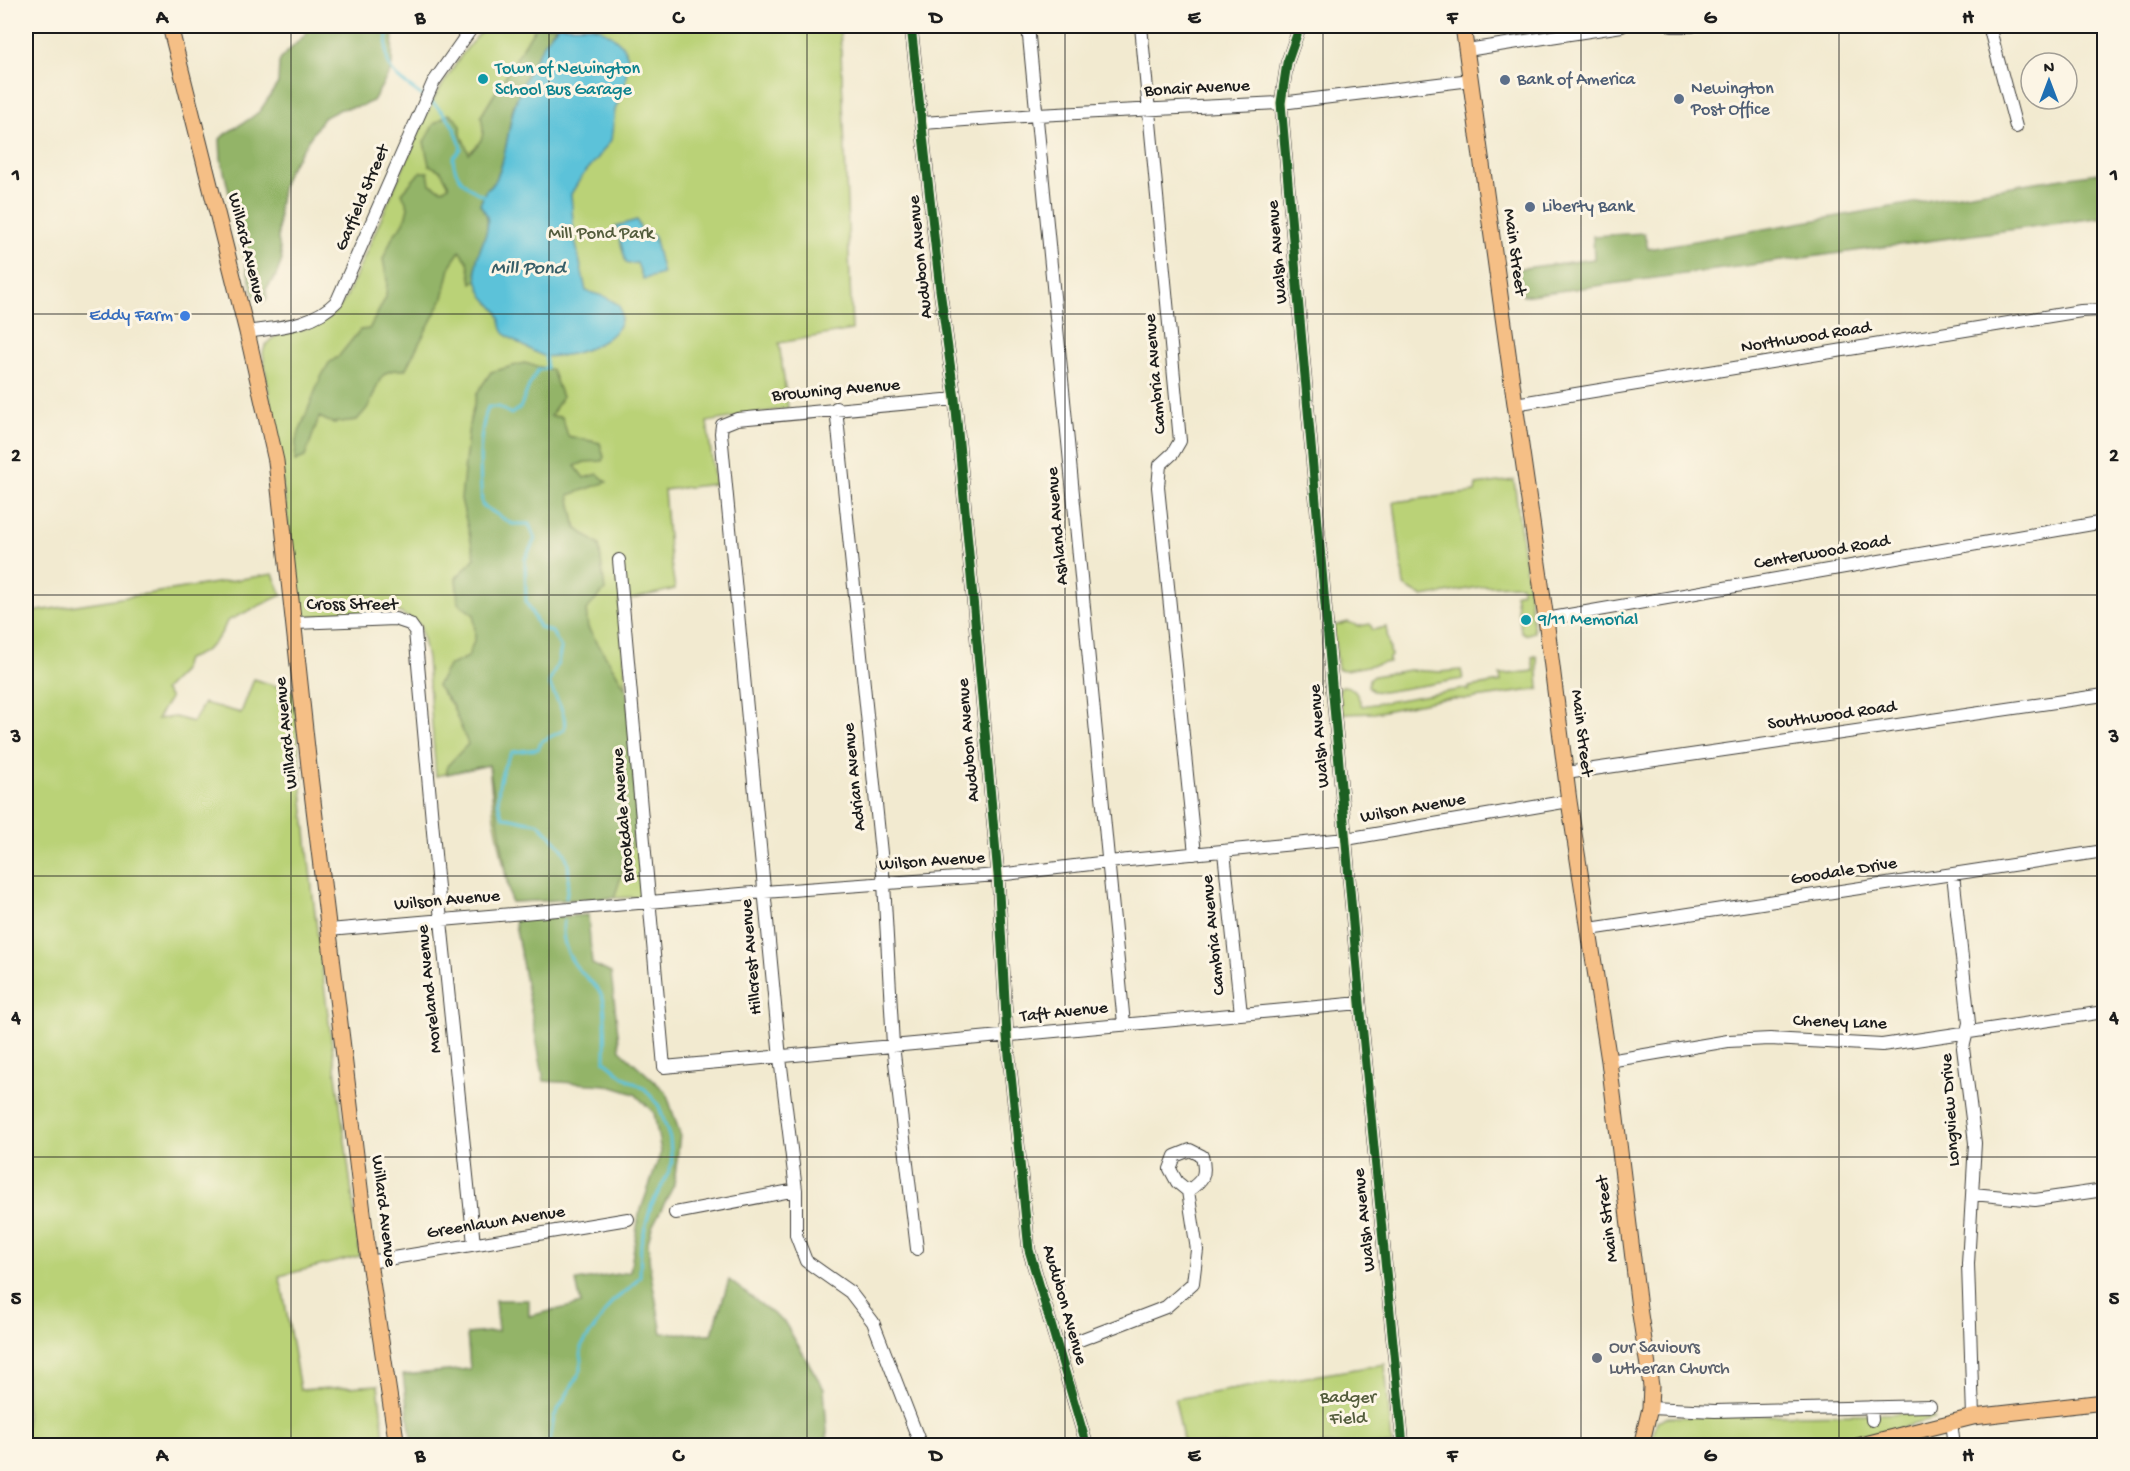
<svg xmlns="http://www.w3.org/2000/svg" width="2130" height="1471" font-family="'Gochi Hand',sans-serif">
	<rect width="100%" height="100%" fill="#fcf5e5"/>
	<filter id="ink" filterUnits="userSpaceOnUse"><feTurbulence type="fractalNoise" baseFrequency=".0167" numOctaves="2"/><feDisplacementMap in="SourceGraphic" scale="12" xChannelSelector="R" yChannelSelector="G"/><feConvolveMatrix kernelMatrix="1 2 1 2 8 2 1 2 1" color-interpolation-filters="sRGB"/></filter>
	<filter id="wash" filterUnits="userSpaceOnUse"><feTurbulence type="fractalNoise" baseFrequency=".008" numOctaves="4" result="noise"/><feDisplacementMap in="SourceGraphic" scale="24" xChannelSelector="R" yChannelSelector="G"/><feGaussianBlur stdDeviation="1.35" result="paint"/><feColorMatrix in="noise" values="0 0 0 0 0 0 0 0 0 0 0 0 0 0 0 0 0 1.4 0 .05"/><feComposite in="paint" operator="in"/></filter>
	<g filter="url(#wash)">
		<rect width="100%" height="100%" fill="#f2ead0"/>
		<path fill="#bad277" stroke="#6b774a" stroke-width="1.5" d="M 486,26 L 840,26 L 852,330 L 779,343 L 788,408 L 707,422 L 715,484 L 664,490 L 669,549 L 675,589 L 619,602 L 643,876 L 640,897 L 511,902 L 494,817 L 489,765 L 436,776 L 427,659 L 420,625 L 399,612 L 302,618 L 263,353 C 267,330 296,333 314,326 C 327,321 338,310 346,298 L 434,98 L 463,53 Z
			M 1514,480 L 1534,632 L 1525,635 L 1521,631 L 1515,594 L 1522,591 L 1522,585 L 1485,586 L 1423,597 L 1404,586 L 1394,502 L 1475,492 L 1476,485 Z
			M 273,574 L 282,595 L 227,621 C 220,640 206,654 186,659 L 182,672 L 164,690 L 170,698 L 157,719 L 175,717 L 193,722 L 204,703 L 241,713 L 254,679 L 295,692 C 305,881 337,1068 360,1256 L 279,1276 L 283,1291 L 300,1390 L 378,1385 L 385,1445 L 26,1446 L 26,613 Z
			M 1348,622 L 1359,626 L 1370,624 L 1373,630 L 1386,627 L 1391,656 L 1389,658 L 1389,662 L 1346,670 L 1338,669 L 1333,626 Z
			M 1535,656 L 1537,657 L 1539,689 L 1469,699 L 1443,699 L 1374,713 L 1342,714 L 1339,689 L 1342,686 C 1355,686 1358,696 1362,706 L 1464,689 L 1469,691 L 1469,687 L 1501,682 L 1500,675 L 1534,671 L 1532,657 Z
			M 1409,670 L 1441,672 L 1461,670 L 1463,679 L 1383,692 L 1373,691 L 1368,686 L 1369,679 L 1374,676 Z
			M 1385,1364 L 1392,1445 L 1184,1445 L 1175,1399 Z
			M 1929,1413 L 1935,1419 L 1831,1445 L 1650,1446 L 1657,1421 L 1667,1417 Z"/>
		<path fill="#93b468" stroke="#586842" stroke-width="1.5" d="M 306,26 L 393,26 L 392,65 L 390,72 L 373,101 L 361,106 L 341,109 L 323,118 L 288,171 L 283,184 L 279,206 L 278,239 L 282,260 L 276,276 L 266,289 L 267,299 L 262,303 L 253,294 L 221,159 L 220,139 L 225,134 L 248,120 L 260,111 L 278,83 L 279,63 L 282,57 L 305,35 Z
			M 536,26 L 556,26 C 545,43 536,61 527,80 C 523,88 517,96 514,105 C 508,123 505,183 486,190 L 480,204 C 482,208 486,213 487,217 C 490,239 473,256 478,279 L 472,283 L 468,262 L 460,251 L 451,264 L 443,298 L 405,370 C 377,367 379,386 369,405 C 366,411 361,415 357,420 L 332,423 L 319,417 L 305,457 L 295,461 L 296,440 L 320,379 L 329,363 L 339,356 L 360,330 L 369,329 L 386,297 L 387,280 L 383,259 L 393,236 L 404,223 L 408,207 L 402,193 L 420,172 L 428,172 L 430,184 L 442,190 L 449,186 L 441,171 L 429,165 L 424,142 L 434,124 L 449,114 L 454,117 L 461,126 L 461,135 L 469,153 C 484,141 485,134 481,116 Z
			M 2104,172 L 2104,217 L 1523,296 L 1517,269 L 1594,259 L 1593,236 L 1644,233 L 1648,249 L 2029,183 Z
			M 524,363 L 552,370 L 562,397 L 551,416 L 562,417 L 568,436 L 600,443 L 604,457 L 602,461 L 585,462 L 575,466 L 584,478 L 598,474 L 607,482 L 569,495 L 576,528 L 599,545 L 605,590 L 586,610 L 588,628 L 627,690 L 638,826 L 614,898 L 511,902 L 489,765 L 447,774 L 447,766 L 468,744 L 452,705 L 437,686 L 448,666 L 468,657 L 475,638 L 474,615 L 458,603 L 456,578 L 475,558 L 461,499 L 469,425 L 477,393 L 491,372 Z
			M 588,915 L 592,964 L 611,973 L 620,1050 L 666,1092 L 680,1134 L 674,1185 L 652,1227 L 648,1242 L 650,1269 L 662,1333 L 712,1334 L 729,1280 L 785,1323 L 824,1389 L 828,1445 L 412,1445 L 403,1375 L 470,1369 L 467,1334 L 498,1331 L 495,1300 L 529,1300 L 529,1316 L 581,1304 L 576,1281 L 630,1272 L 639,1215 L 661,1152 L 654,1113 L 635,1094 L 606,1085 L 544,1081 L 514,919 Z"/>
		<path fill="#5cc2d9" stroke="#3c6f7a" stroke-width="1.5" d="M 558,26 L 589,26 L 600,29 L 610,34 L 623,46 L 628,57 L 625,86 L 615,110 L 611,140 L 597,159 L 582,176 L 571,194 L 574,235 L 586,291 L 606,297 L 619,305 C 635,339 569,360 544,356 C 539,355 509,338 505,334 C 499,328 502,321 498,313 C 495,308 490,304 486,299 C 480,293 476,278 476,269 C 475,251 491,235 487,216 C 486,213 482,208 480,204 L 486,190 C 505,183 508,122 515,104 C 523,80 541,43 558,26 Z
			M 637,220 L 643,236 L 651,234 L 654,236 L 663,274 L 643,279 L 637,263 L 628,264 L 626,263 L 616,226 Z"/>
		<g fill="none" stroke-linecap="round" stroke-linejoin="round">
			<path stroke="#5cc2d9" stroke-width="3" d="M 388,26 C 383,70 388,71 424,97
				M 429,100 C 446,113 458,128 461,149 L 453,158 C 454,178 468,189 484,196
				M 545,354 L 547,368 L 538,370 L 529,386 L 520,408 L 511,414 L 499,407 L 488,407 C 477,438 480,472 482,505 L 512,524 L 529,524 L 535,539 L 525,559 L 526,601 L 539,627 L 552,632 L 561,648 L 558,663 L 549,683 C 555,698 568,714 564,730 L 542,741 L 538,749 L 512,752 C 500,769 493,799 503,817 C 515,817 525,823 538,823 C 567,851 573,856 566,898
				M 549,1446 L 554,1417 L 581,1370 L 581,1347 L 613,1301 L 630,1288 L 640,1276 L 641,1243 L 651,1206 L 662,1186 L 672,1164 L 670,1139 L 659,1106 L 645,1089 L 624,1077 L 605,1061 C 605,1047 607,1008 602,996 C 598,987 591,982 584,975 C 569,961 560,941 564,921"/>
		</g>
	</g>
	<g filter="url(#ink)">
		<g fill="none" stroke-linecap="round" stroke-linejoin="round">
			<defs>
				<path id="minor" d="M 911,26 L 940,290 L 955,399 L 998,875 L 1007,1036 L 1029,1250 L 1087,1446
					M 1028,26 L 1124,1024
					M 1141,26 L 1180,441 L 1173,453 L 1160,465 L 1158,487 L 1195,854
					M 1300,26 L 1287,63 L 1281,103 L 1360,1003 L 1403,1446
					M 1672,26 L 1692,26
					M 1989,26 L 2016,127
					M 1467,50 L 1622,26
					M 923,123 L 1037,115 L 1281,103 L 1471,80
					M 247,332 C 279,327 313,326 337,301 L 433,83 L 473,26
					M 1515,404 L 2081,311 L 2104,310
					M 836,408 L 884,883 L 893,1045 L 917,1249
					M 619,560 L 664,1067 L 1360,1003
					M 1546,619 L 2104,522
					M 295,623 L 395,619 L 410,624 L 415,631 L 441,921 L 474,1244
					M 1566,773 L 2104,695
					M 1224,852 L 1241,1014
					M 1953,874 L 1969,1023 L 1963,1048 L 1975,1143 L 1968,1264 L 1973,1417
					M 1590,929 L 2104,851
					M 329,930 L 764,892 L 998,875 L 1108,862 L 1346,839 L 1569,801
					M 1609,1061 L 1728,1041 L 1770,1039 L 1882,1045 L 2104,1012
					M 1973,1194 L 2035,1200 L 2104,1190
					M 675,1213 L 796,1190
					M 369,1262 L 628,1219
					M 1059,1348 L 1166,1307 L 1193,1283 L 1197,1250 L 1188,1191 L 1177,1182 L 1170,1169 L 1175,1156 L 1190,1150 L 1202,1156 C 1207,1176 1203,1180 1188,1191
					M 1871,1407 L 1872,1420
					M 1650,1408 L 1715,1411 L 1930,1406
					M 1951,1422 L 1954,1446
					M 921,1446 L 873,1322 L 850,1292 L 806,1261 L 796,1235 L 796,1190 L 780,1058 L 721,433 L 722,425 L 737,419 L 955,399"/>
				<path id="major" d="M 170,26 L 247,332 L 276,461 L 310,776 L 369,1262 L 397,1446
					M 1463,26 L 1515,404 L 1546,619 L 1569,801 L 1609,1061 L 1639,1308 L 1651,1386 L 1650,1408 L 1641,1446
					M 1857,1446 L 1973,1417 L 2104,1402"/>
			</defs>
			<use href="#minor" stroke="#3c3b37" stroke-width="14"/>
			<use href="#major" stroke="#3c3b37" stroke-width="17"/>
			<use href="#minor" stroke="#fff" stroke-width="12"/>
			<use href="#major" stroke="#f5bf86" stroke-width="15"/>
			<defs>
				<path id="cycleway" d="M 911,26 L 940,290 L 955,399 L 998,875 L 1007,1036 L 1029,1250 L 1087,1446
					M 1300,26 L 1287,63 L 1281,103 L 1360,1003 L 1403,1446"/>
			</defs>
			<use href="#cycleway" stroke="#fcf5e5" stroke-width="13"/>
			<use href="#cycleway" stroke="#1b5e20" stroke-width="9"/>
		</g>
	</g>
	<path fill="none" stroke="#1c1c1c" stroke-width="1.5" stroke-opacity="0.55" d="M 291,26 L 291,1446M 549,26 L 549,1446M 807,26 L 807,1446M 1065,26 L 1065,1446M 1323,26 L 1323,1446M 1581,26 L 1581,1446M 1839,26 L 1839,1446M 26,314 L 2104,314M 26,595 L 2104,595M 26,876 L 2104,876M 26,1157 L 2104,1157"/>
	<g fill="#0f9aa8" stroke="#fcf5e5" stroke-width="2">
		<circle cx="483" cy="79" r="6"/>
		<circle cx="1526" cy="620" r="6"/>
	</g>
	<g fill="#5c6f8a" stroke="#fcf5e5" stroke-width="2">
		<circle cx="1505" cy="80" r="6"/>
		<circle cx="1679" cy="99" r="6"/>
		<circle cx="1530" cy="207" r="6"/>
	</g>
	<circle fill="#3f7fe0" stroke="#fcf5e5" stroke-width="2" cx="185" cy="316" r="6"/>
	<circle fill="#6b7280" stroke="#fcf5e5" stroke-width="2" cx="1597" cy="1358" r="6"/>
	<g text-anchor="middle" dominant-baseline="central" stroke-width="6" stroke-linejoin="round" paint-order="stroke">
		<g font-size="18" fill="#0d838f" stroke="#fcf5e5" text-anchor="start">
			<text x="495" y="69">Town of Newington<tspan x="495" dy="21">School Bus Garage</tspan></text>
			<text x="1538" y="620">9/11 Memorial</text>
		</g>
		<g font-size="18" fill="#4e5e75" stroke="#fcf5e5" text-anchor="start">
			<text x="1517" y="80">Bank of America</text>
			<text x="1691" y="89">Newington<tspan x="1691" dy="21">Post Office</tspan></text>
			<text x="1542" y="207">Liberty Bank</text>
		</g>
		<g font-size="18" fill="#1c1c1c" stroke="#fcf5e5">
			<text transform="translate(1197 89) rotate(-3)">Bonair Avenue</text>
			<text transform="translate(363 198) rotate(-67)">Garfield Street</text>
			<text transform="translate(246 248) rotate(76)">Willard Avenue</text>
			<text transform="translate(1278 252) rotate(-95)">Walsh Avenue</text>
			<text transform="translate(1514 252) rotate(82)">Main Street</text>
			<text transform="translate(921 257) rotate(-96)">Audubon Avenue</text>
			<text transform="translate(1806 338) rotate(-9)">Northwood Road</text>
			<text transform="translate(1156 374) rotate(-95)">Cambria Avenue</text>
			<text transform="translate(836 391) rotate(-5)">Browning Avenue</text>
			<text transform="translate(1058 526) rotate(-95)">Ashland Avenue</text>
			<text transform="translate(1822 553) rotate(-10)">Centerwood Road</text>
			<text x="352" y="605">Cross Street</text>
			<text transform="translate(1832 716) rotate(-8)">Southwood Road</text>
			<text transform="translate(287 733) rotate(-96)">Willard Avenue</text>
			<text transform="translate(1581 733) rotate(83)">Main Street</text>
			<text transform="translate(1320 736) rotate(-95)">Walsh Avenue</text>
			<text transform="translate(969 740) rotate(-95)">Audubon Avenue</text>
			<text transform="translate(855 777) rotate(-96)">Adrian Avenue</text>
			<text transform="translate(1413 809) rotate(-10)">Wilson Avenue</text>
			<text transform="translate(624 815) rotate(-95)">Brookdale Avenue</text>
			<text transform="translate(932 862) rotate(-4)">Wilson Avenue</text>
			<text transform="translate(1844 872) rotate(-9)">Goodale Drive</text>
			<text transform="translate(447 901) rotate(-5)">Wilson Avenue</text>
			<text transform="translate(1214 935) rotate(-96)">Cambria Avenue</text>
			<text transform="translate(752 957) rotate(-95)">Hillcrest Avenue</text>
			<text transform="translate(430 989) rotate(-96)">Moreland Avenue</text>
			<text transform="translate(1064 1013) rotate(-6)">Taft Avenue</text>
			<text transform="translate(1840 1023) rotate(2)">Cheney Lane</text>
			<text transform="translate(1951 1110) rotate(-94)">Longview Drive</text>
			<text transform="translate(383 1211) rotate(83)">Willard Avenue</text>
			<text transform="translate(1608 1219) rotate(-97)">Main Street</text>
			<text transform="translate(1365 1220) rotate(-96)">Walsh Avenue</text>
			<text transform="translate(496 1223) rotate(-9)">Greenlawn Avenue</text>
			<text transform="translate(1064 1305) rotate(74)">Audubon Avenue</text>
		</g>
		<g font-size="18" fill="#535c3c" stroke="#fcf5e5">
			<text x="601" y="234">Mill Pond Park</text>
			<text x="1348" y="1398">Badger<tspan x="1348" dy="21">Field</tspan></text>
		</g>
		<g font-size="18" fill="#366cbe" stroke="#fcf5e5" text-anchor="end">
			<text x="173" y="316">Eddy Farm</text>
		</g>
		<g font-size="18" fill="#5b616d" stroke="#fcf5e5" text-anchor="start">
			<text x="1609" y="1348">Our Saviours<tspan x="1609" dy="21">Lutheran Church</tspan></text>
		</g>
		<g font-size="20" font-style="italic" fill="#365e68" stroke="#fcf5e5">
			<text x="528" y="269">Mill Pond</text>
		</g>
	</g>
	<rect width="2130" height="1471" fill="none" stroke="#fcf5e5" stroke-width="66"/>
	<g transform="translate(2049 81)"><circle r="28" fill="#fcf5e5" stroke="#a29e95" stroke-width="1.5"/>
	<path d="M0-4.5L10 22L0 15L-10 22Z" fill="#1f6fb2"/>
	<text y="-9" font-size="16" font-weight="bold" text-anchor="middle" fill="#1c1c1c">N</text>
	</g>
	<rect x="33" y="33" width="2064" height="1405" fill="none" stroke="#1c1c1c" stroke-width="2"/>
	<g font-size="20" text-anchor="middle" font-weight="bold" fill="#1c1c1c">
		<text x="162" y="23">A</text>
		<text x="420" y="23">B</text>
		<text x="678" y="23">C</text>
		<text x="936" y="23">D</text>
		<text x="1194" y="23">E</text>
		<text x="1452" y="23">F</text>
		<text x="1710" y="23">G</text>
		<text x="1968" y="23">H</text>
		<text x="16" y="180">1</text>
		<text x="2114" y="180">1</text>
		<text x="16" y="461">2</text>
		<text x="2114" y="461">2</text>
		<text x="16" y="742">3</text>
		<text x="2114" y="742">3</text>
		<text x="16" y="1023">4</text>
		<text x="2114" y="1023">4</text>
		<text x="16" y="1304">5</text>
		<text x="2114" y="1304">5</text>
		<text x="162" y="1461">A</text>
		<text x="420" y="1461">B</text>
		<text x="678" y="1461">C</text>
		<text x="936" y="1461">D</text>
		<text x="1194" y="1461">E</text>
		<text x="1452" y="1461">F</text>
		<text x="1710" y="1461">G</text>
		<text x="1968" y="1461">H</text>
	</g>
</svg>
